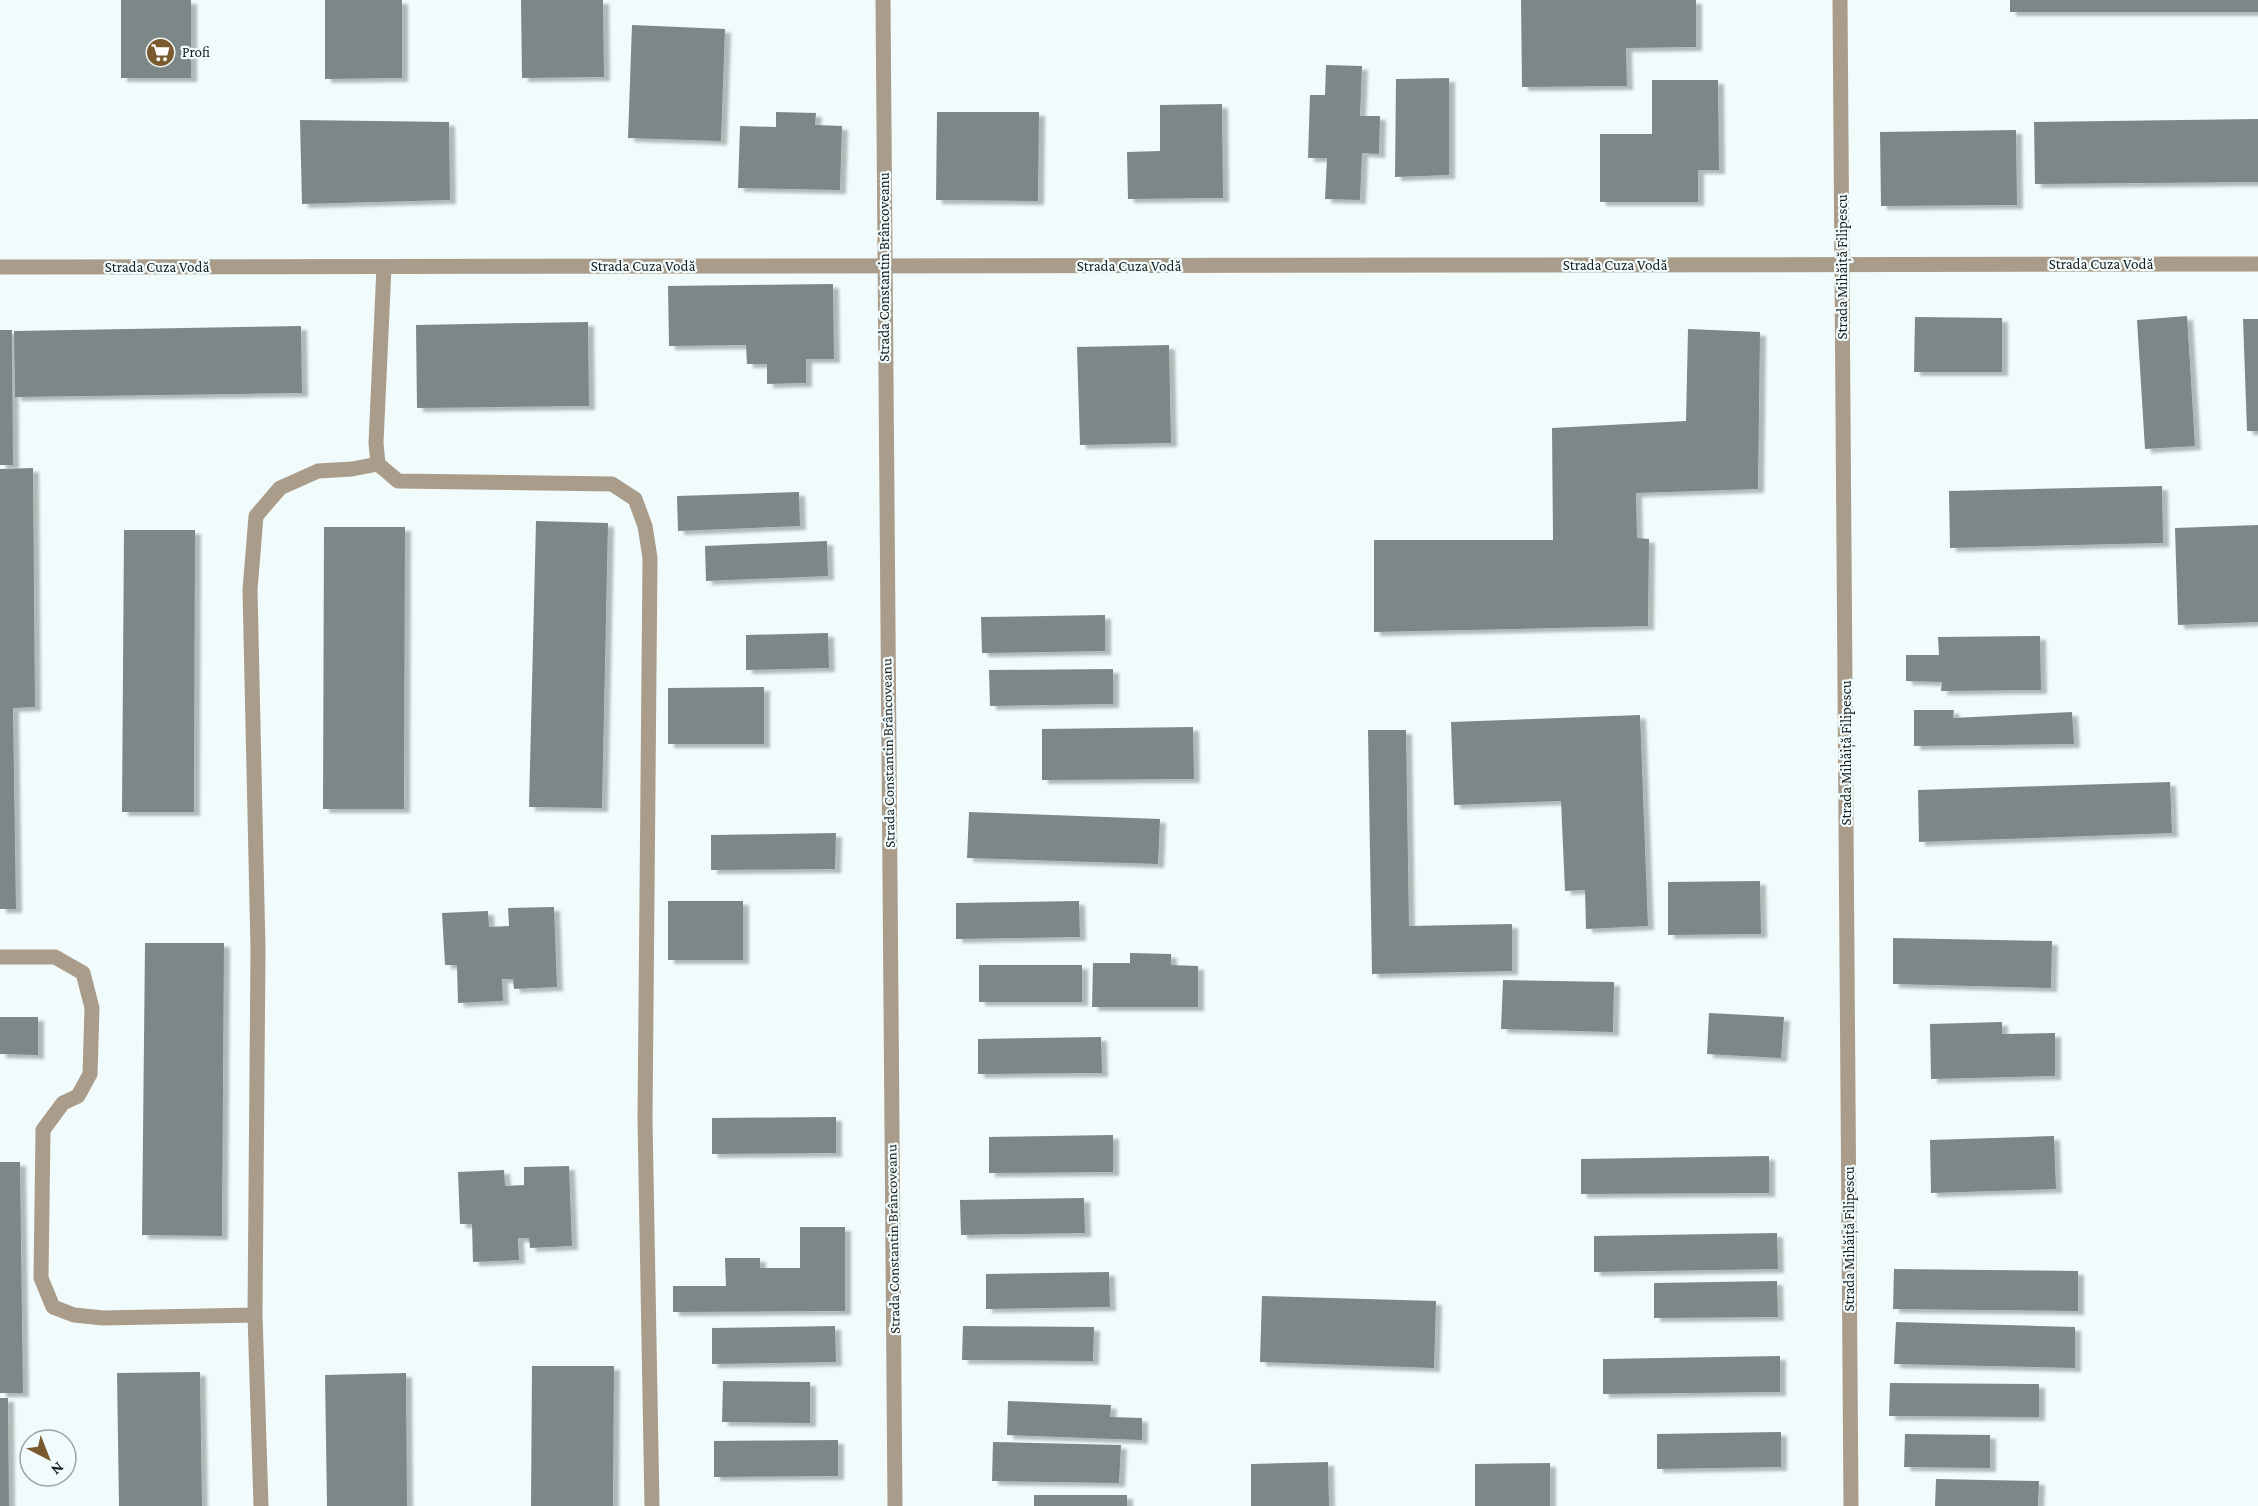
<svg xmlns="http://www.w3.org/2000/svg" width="2258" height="1506" font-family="'Crimson Pro',serif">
	<defs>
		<filter id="shadow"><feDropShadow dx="6" dy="4" stdDeviation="1.5" flood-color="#0004"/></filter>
	</defs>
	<rect width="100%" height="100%" fill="#f1fbfb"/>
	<path fill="#7e8787" filter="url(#shadow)" d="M 121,0 L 191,0 L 191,78 L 121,78 Z
		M 325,0 L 402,0 L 402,78 L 325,79 Z
		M 521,0 L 603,0 L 604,77 L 522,78 Z
		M 1521,0 L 1696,0 L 1696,47 L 1626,48 L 1627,86 L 1522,87 Z
		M 2010,0 L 2258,0 L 2258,12 L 2010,12 Z
		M 632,25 L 725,29 L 721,141 L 628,138 Z
		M 1326,65 L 1362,66 L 1360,116 L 1380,116 L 1379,154 L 1362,153 L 1360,200 L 1325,199 L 1327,158 L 1308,158 L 1310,95 L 1325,95 Z
		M 1449,78 L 1449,175 L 1395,177 L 1396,79 Z
		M 1652,80 L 1718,80 L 1719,170 L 1698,170 L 1698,202 L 1600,202 L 1600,134 L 1652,134 Z
		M 1222,104 L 1223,198 L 1128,199 L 1127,152 L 1160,151 L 1160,105 Z
		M 776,112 L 816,113 L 815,125 L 842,126 L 840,190 L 738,188 L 740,126 L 776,127 Z
		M 937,112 L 1039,112 L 1038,201 L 936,200 Z
		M 2258,119 L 2258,182 L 2035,184 L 2034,122 Z
		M 300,120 L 449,122 L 450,200 L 302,204 Z
		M 2016,130 L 2017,205 L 1881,206 L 1880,132 Z
		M 833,284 L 834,359 L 806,359 L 806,383 L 767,384 L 767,364 L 747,364 L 746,345 L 669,346 L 668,286 Z
		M 2187,316 L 2195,446 L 2145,449 L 2137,320 Z
		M 1915,317 L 2002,318 L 2002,372 L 1914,372 Z
		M 2243,319 L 2258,319 L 2258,431 L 2247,431 Z
		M 588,322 L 589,406 L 417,408 L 416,325 Z
		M 301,326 L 302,393 L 15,397 L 14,331 Z
		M 1688,329 L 1760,332 L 1758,489 L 1636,493 L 1637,538 L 1649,539 L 1648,626 L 1374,632 L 1374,540 L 1553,540 L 1552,428 L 1686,421 Z
		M 0,330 L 12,330 L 13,465 L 0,465 Z
		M 1169,345 L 1171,443 L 1080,445 L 1077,347 Z
		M 33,468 L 35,707 L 13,708 L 16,909 L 0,909 L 0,469 Z
		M 2162,486 L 2163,543 L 1950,548 L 1949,491 Z
		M 799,492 L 800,526 L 678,531 L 677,496 Z
		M 536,521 L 608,523 L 602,808 L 529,807 Z
		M 2258,525 L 2258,622 L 2178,625 L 2175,528 Z
		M 324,527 L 405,527 L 404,809 L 323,809 Z
		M 124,530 L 195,530 L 194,812 L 122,812 Z
		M 827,541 L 828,576 L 706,581 L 705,546 Z
		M 1105,615 L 1105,651 L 982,653 L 981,617 Z
		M 828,633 L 829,668 L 746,670 L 746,635 Z
		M 2040,636 L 2041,690 L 1941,691 L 1942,682 L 1906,681 L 1906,655 L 1939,655 L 1938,637 Z
		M 1113,669 L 1113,704 L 990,706 L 989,670 Z
		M 764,687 L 764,744 L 668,744 L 668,688 Z
		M 1914,710 L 1954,710 L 1953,718 L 2072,712 L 2074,744 L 1914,746 Z
		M 1640,715 L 1648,926 L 1586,929 L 1585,890 L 1565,891 L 1561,801 L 1454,805 L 1451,722 Z
		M 1193,727 L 1194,779 L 1042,780 L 1042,729 Z
		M 1368,730 L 1406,730 L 1409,926 L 1512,924 L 1512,971 L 1372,974 Z
		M 2170,782 L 2172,833 L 1919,842 L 1918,790 Z
		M 969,812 L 1160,819 L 1158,864 L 967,858 Z
		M 836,833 L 835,869 L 711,870 L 711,835 Z
		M 1760,881 L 1761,934 L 1668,935 L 1668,882 Z
		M 668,901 L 743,901 L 743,960 L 668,960 Z
		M 1079,901 L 1080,937 L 956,939 L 956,903 Z
		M 554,907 L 557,987 L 514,989 L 513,979 L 502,979 L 503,1001 L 458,1003 L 457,965 L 445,965 L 442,913 L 488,911 L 489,927 L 509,926 L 508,908 Z
		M 1893,938 L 2052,941 L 2051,988 L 1893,984 Z
		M 145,943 L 224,943 L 222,1236 L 142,1235 Z
		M 1130,953 L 1171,954 L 1171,965 L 1198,966 L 1198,1007 L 1092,1007 L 1093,963 L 1130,963 Z
		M 979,965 L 1082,965 L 1082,1002 L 979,1002 Z
		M 1503,980 L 1614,982 L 1613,1032 L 1501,1029 Z
		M 1709,1013 L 1784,1017 L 1781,1058 L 1707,1054 Z
		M 0,1017 L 38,1017 L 38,1055 L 0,1054 Z
		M 2002,1022 L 2002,1034 L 2055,1033 L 2055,1076 L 1931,1079 L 1930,1024 Z
		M 1101,1037 L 1102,1073 L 978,1074 L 978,1039 Z
		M 836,1117 L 836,1153 L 712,1154 L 712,1118 Z
		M 1113,1135 L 1113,1172 L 989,1173 L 989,1137 Z
		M 2054,1136 L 2056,1189 L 1931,1193 L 1930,1140 Z
		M 1769,1156 L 1769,1193 L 1581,1194 L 1581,1159 Z
		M 0,1162 L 20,1162 L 23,1393 L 0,1393 Z
		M 569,1166 L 572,1246 L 530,1248 L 529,1238 L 518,1238 L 519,1260 L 473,1262 L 472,1224 L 460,1224 L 458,1172 L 504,1170 L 505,1186 L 524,1185 L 524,1167 Z
		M 1084,1198 L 1085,1233 L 961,1235 L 960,1200 Z
		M 800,1227 L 845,1227 L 845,1311 L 673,1312 L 673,1286 L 726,1286 L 725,1258 L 760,1258 L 760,1268 L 800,1268 Z
		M 1777,1233 L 1778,1269 L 1594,1272 L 1594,1236 Z
		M 1894,1269 L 2078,1271 L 2078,1311 L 1893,1309 Z
		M 1109,1272 L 1110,1307 L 986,1309 L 986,1274 Z
		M 1777,1281 L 1778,1317 L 1654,1318 L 1654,1283 Z
		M 1262,1296 L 1436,1301 L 1434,1368 L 1260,1362 Z
		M 1896,1322 L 2075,1327 L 2075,1368 L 1894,1364 Z
		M 835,1326 L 836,1362 L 712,1364 L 712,1328 Z
		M 963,1326 L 1094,1327 L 1093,1361 L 962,1360 Z
		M 1780,1356 L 1780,1392 L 1603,1394 L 1603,1359 Z
		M 532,1366 L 614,1366 L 613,1506 L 531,1506 Z
		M 200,1372 L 202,1506 L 119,1506 L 117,1373 Z
		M 406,1373 L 407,1506 L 327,1506 L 325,1375 Z
		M 723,1381 L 810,1382 L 810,1423 L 722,1422 Z
		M 1890,1383 L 2039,1384 L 2039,1417 L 1889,1416 Z
		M 0,1398 L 8,1398 L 9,1506 L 0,1506 Z
		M 1008,1401 L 1111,1405 L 1110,1417 L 1142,1418 L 1142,1440 L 1007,1435 Z
		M 1781,1432 L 1781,1467 L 1657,1469 L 1657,1434 Z
		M 1905,1434 L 1990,1435 L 1990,1468 L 1904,1467 Z
		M 838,1440 L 838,1476 L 714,1477 L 714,1441 Z
		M 993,1442 L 1121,1445 L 1119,1483 L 992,1481 Z
		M 1328,1462 L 1329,1506 L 1251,1506 L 1251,1464 Z
		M 1550,1463 L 1550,1506 L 1475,1506 L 1475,1464 Z
		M 1936,1479 L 2039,1481 L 2038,1506 L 1935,1506 Z
		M 1034,1495 L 1127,1495 L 1127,1506 L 1034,1506 Z"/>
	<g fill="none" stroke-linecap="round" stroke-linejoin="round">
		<path stroke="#aa9c8a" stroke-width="15" d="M 384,267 L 376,443 L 378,464 L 398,481 L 612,484 L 635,499 L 645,526 L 650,558 L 645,1119 L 652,1506
			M 0,957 L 55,957 L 83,973 L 92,1008 L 90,1074 L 78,1096 L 63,1103 L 43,1130 L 41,1278 L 53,1307 L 74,1315 L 103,1318 L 255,1315 L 261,1506
			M 255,1315 L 258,949 L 250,590 L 256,516 L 280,488 L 318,471 L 352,469 L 378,464"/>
		<path stroke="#aa9c8a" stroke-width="15" d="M 883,0 L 895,1506
			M 1840,0 L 1851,1506
			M 0,267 L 2258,264"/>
	</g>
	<defs>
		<symbol id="supermarket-disc" viewBox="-11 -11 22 22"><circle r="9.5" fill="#795a2f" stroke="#f1fbfb"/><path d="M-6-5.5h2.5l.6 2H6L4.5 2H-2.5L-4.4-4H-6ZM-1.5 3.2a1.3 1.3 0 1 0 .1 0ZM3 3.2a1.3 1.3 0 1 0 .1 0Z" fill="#fff"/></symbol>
	</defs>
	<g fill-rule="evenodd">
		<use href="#supermarket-disc" x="144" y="36" width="33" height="33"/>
	</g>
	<g text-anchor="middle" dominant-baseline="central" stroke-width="4.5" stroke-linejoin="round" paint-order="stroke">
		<g font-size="15" fill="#1a1e1e" stroke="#f1fbfb" text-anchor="start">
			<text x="182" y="52">Profi</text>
		</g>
		<g font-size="15" fill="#1a1e1e" stroke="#f1fbfb">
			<text x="2101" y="264">Strada Cuza Vodă</text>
			<text x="1615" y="265">Strada Cuza Vodă</text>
			<text x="643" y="266">Strada Cuza Vodă</text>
			<text x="1129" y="266">Strada Cuza Vodă</text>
			<text x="157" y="267">Strada Cuza Vodă</text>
			<text transform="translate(884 267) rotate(-90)">Strada Constantin Brâncoveanu</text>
			<text transform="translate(1842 267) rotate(-90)">Strada Mihăiță Filipescu</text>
			<text transform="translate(888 753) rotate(-91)">Strada Constantin Brâncoveanu</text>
			<text transform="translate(1846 753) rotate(-90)">Strada Mihăiță Filipescu</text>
			<text transform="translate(893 1239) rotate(-91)">Strada Constantin Brâncoveanu</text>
			<text transform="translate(1849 1239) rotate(-90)">Strada Mihăiță Filipescu</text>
		</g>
	</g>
	<g transform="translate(48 1458) rotate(138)"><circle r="28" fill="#f1fbfb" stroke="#9ba3a3" stroke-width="1.5"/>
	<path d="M0-4.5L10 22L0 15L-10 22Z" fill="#795a2f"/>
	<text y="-9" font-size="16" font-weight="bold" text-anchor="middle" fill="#1a1e1e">N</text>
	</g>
</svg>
